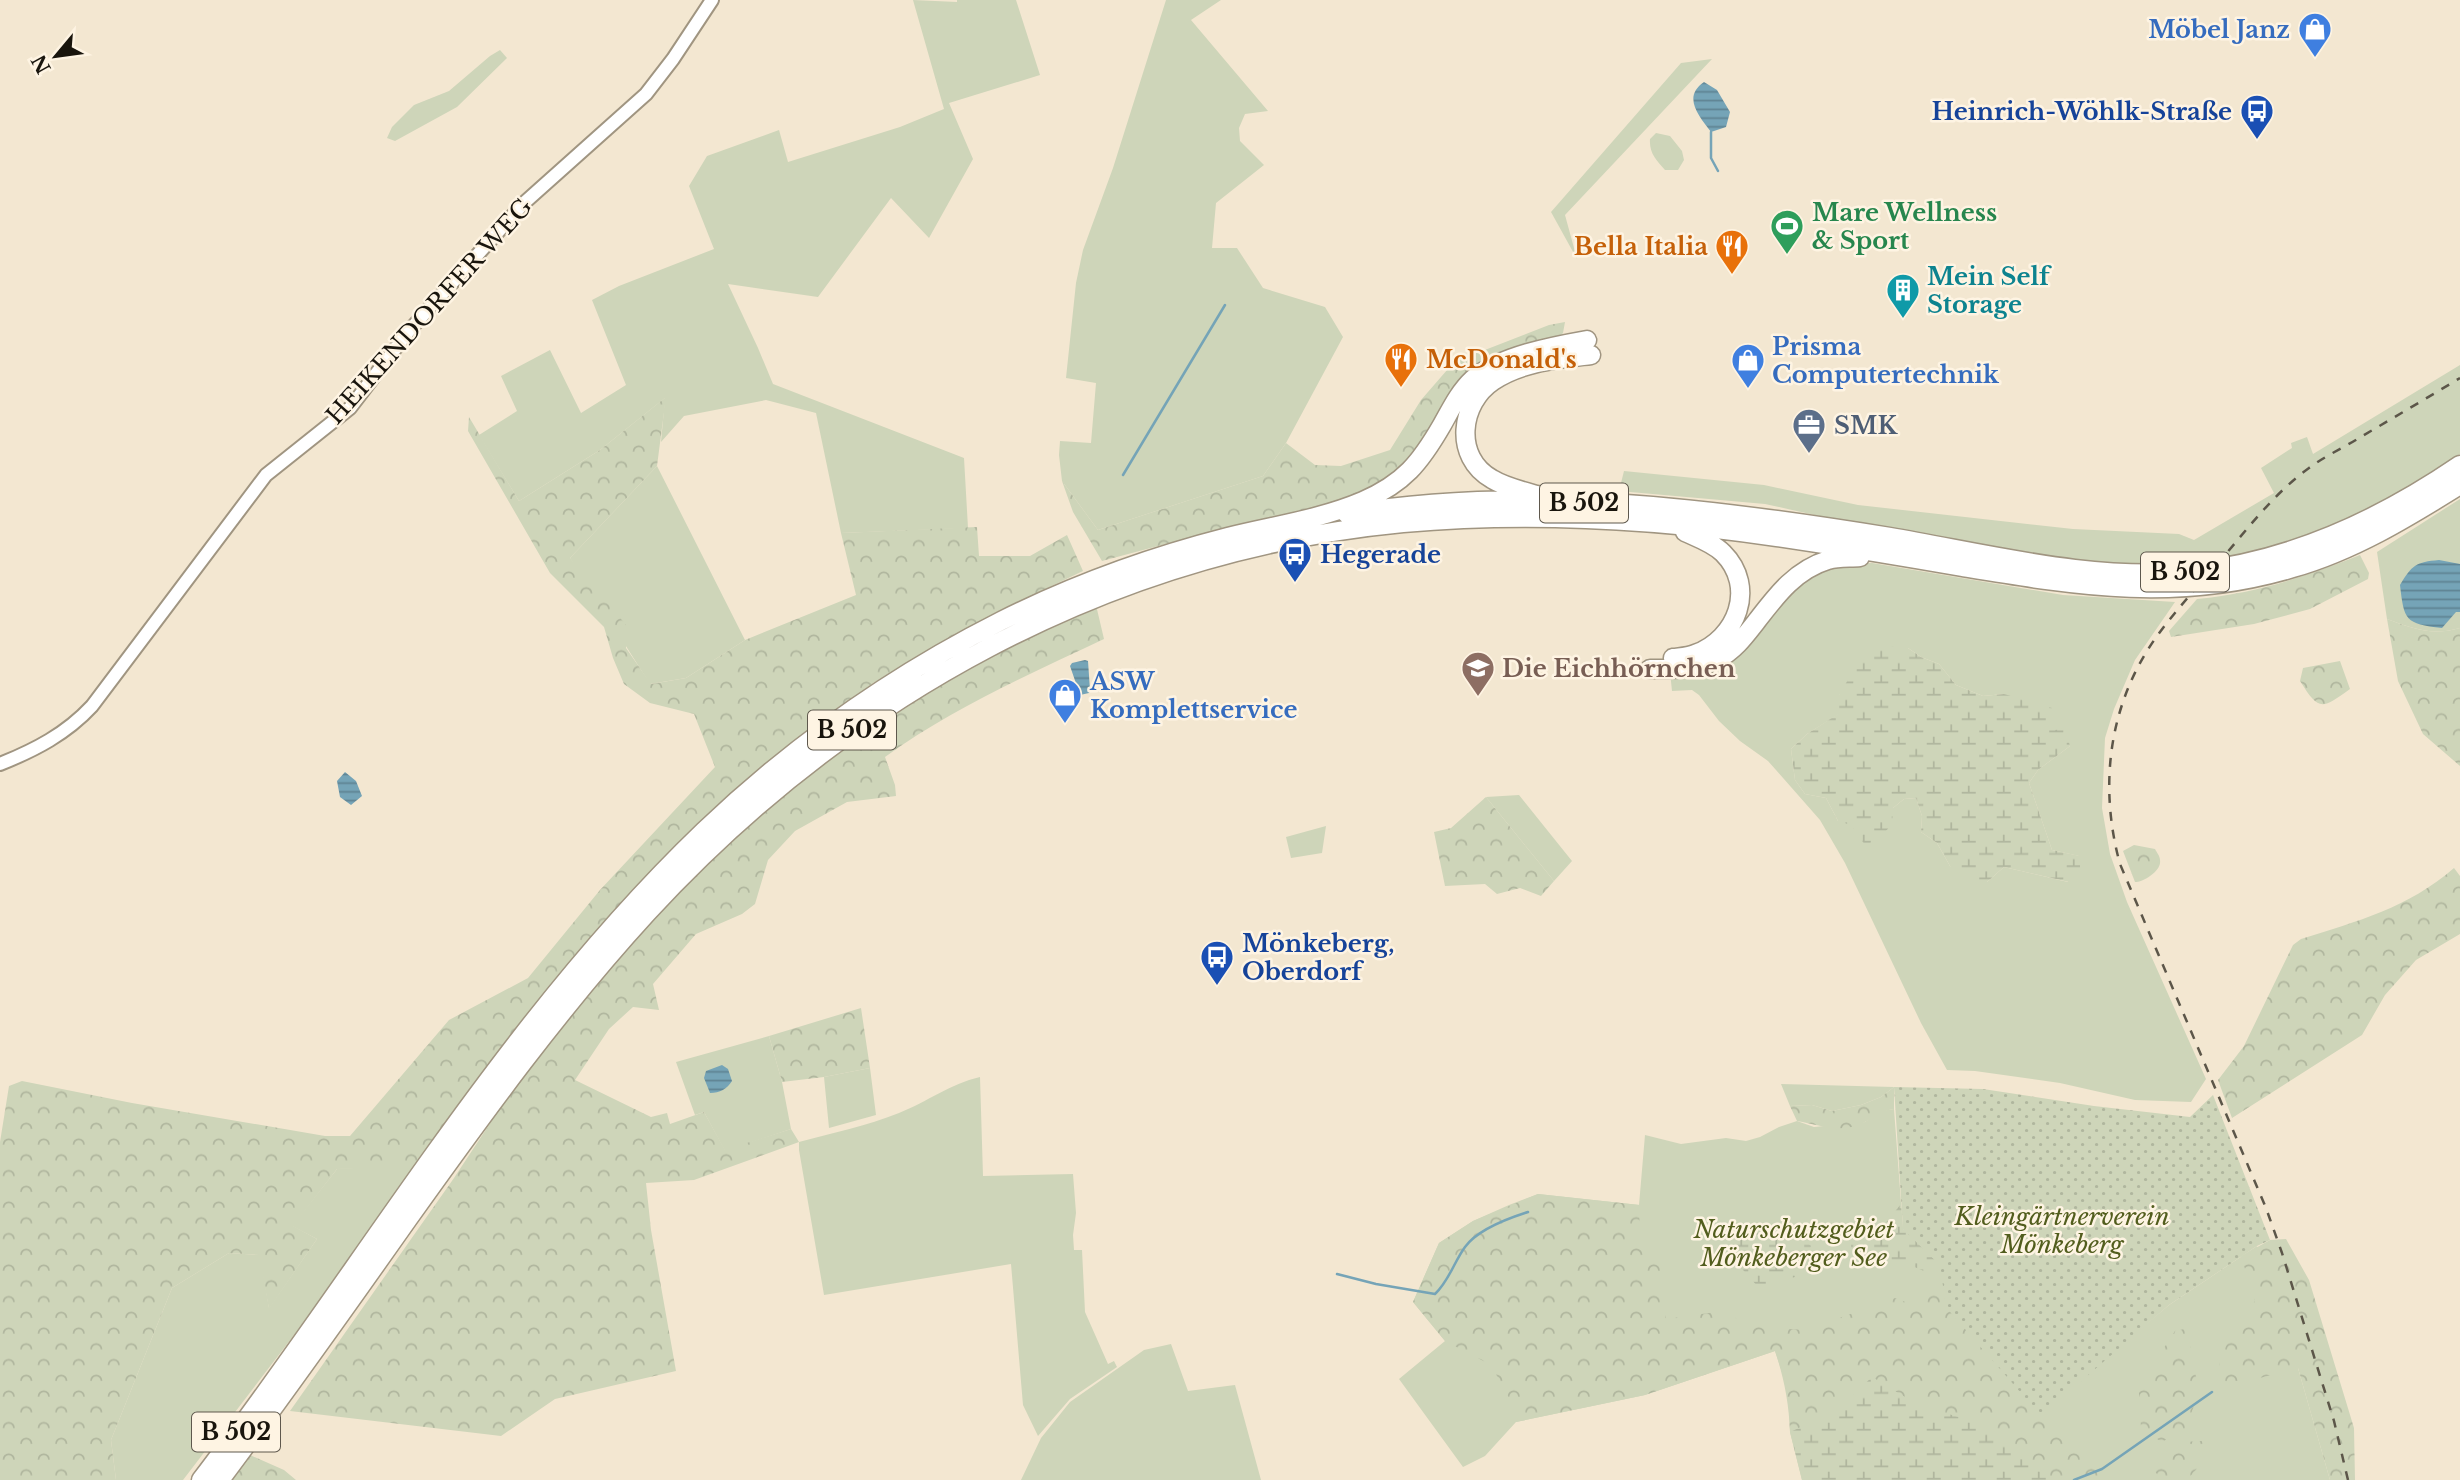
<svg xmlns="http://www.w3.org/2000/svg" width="2460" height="1480" font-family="'Libre Baskerville',serif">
	<defs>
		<pattern id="forest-crowns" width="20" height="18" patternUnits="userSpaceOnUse" patternTransform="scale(1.75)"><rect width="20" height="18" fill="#ced5b9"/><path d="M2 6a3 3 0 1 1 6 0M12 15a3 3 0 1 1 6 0" fill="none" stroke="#b0b69e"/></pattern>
		<pattern id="wetland-marsh" width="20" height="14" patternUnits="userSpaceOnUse" patternTransform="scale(1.75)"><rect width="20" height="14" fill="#ced5b9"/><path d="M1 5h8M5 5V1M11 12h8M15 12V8" fill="none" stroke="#b0b69e"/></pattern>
		<pattern id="garden-dots" width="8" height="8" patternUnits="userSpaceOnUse" patternTransform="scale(1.75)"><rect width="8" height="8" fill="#ced5b9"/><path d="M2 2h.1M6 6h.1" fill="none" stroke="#b0b69e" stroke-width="1.8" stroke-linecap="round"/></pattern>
		<pattern id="water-rules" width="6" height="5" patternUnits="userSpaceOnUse" patternTransform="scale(1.75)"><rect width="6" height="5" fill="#75a4b7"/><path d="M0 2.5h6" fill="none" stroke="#5f8493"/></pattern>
	</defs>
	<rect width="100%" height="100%" fill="#f3e7d1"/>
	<path fill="#ced5b9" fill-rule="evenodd" d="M 913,0 L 957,2 L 957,0 L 1016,0 L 1040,75 L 949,103 L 973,159 L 929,238 L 891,198 L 818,297 L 728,284 L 758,348 L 773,384 L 964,458 L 968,528 L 841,533 L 816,413 L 766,400 L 684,416 L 661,442 L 665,398 L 600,450 L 519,501 L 479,435 L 517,411 L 501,376 L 550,350 L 581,413 L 626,385 L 592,300 L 619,286 L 714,249 L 689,186 L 707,156 L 779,130 L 788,162 L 900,127 L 944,109 Z
		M 1166,0 L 1221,0 L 1191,20 L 1268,111 L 1245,114 L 1239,128 L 1240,141 L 1264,165 L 1216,203 L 1212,248 L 1237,248 L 1263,288 L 1325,307 L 1343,337 L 1286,443 L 1263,476 L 1098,530 L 1062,481 L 1059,455 L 1060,441 L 1091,443 L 1096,383 L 1066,378 L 1076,283 L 1083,250 L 1113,168 Z
		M 500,50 L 507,58 L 457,107 L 395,141 L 387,138 L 392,127 L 414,105 L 449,91 L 490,56 Z
		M 1712,59 L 1565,215 L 1577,259 L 1551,212 L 1681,63 Z
		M 1656,133 L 1670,136 L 1682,151 L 1684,160 L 1678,170 L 1665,170 C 1656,160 1649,153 1650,139 Z
		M 2460,365 L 2460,454 L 2407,489 L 2334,529 L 2263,551 L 2181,566 L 2092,562 L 1892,532 L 1765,504 L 1619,491 L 1624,471 L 1764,485 L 1858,505 L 2073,529 L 2179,534 L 2194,540 L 2274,493 L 2261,468 L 2292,448 L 2291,443 L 2307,437 L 2313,454 Z
		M 657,466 L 745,640 L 686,678 L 650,684 L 570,558 Z
		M 2460,499 L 2460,628 C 2432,636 2414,629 2387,619 L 2377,552 Z
		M 1872,563 L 2063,595 L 2175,602 L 2135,660 L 2114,709 L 2105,738 L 2102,808 L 2110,854 L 2127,902 L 2206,1079 L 2191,1102 L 2135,1100 L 2060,1083 L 1975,1071 L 1947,1070 L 1921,1023 L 1845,863 L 1820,820 L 1768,761 L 1740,741 L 1719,721 L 1699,695 L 1692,690 L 1672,691 L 1670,672 L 1705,668 L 1776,600 L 1819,569 L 1843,564 ZM 1908,648 L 1921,657 L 1939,664 L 1956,685 L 1983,696 L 2004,694 L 2054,730 L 2070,746 L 2038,770 L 2029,783 L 2052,850 L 2079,856 L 2068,882 L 2004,867 L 1987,882 L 1950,866 L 1937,843 L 1921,832 L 1922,816 L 1916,798 L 1904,799 L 1893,808 L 1838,821 L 1826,798 L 1805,794 L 1795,780 L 1791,749 L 1807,734 L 1839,714 L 1839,695 Z
		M 1519,795 L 1572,861 L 1554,881 L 1486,797 Z
		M 1326,826 L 1322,853 L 1291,858 L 1286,837 Z
		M 769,1036 L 782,1082 L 791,1129 L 725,1151 L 704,1112 L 695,1115 L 676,1062 Z
		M 870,1068 L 876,1115 L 829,1128 L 824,1077 Z
		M 980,1077 L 983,1176 L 1073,1174 L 1076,1213 L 1073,1235 L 1074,1250 L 1082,1250 L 1085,1312 L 1108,1364 L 1114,1361 L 1117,1367 L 1070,1399 L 1038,1436 L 1023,1405 L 1011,1264 L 824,1295 L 799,1150 L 799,1142 C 832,1133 867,1126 899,1113 C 927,1102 950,1084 980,1077 Z
		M 1781,1084 L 1894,1087 L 1881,1097 L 1861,1105 L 1832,1111 L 1812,1105 L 1790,1106 Z
		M 1894,1109 L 1903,1229 L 2120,1346 L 2169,1305 L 2257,1246 L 2298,1368 L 2330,1480 L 1802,1480 L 1790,1432 L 1789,1402 L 1784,1378 L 1775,1351 L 1645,1395 L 1516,1422 L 1485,1456 L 1463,1467 L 1399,1379 L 1445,1341 L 1413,1302 L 1439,1243 L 1473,1221 L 1509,1205 L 1538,1194 L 1639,1205 L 1645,1135 L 1681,1144 L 1726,1138 L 1746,1141 L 1760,1137 L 1779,1127 L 1797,1121 L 1814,1127 L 1865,1122 L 1880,1111 Z
		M 372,1167 L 414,1168 L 304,1322 L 183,1480 L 116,1480 L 111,1440 L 172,1288 L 229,1253 L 260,1255 L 269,1308 L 317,1239 L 292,1226 L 337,1169 Z
		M 1171,1344 L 1188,1391 L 1235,1385 L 1261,1480 L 1021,1480 L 1041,1438 L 1070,1402 L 1144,1350 Z"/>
	<path fill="url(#forest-crowns)" d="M 1565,322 L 1563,333 L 1557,340 L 1461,379 L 1444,401 L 1421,449 L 1409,467 L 1358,498 L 1173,542 L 1102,561 L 1073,512 L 1062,481 L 1098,530 L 1263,476 L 1286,443 L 1315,465 L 1341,466 L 1390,450 L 1421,400 L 1454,362 L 1549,325 Z
		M 666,397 L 657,466 L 570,558 L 626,625 L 626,648 L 651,684 L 686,678 L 745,640 L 856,595 L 841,533 L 977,527 L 979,556 L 1030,556 L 1067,535 L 1083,571 L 995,613 L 873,683 L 762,770 L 414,1168 L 337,1169 L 293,1226 L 317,1239 L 269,1309 L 259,1255 L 229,1253 L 172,1288 L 111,1440 L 116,1480 L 0,1480 L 0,1142 L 9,1086 L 22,1081 L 132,1103 L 325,1136 L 350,1136 L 449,1020 L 528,978 L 600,890 L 715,767 L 694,714 L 650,703 L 624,684 L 613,658 L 604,627 L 550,573 L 468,431 L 469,417 L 519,501 L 600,450 Z
		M 2360,555 L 2369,573 L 2368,579 L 2310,609 L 2254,624 L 2171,637 L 2169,631 L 2197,599 C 2258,593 2304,577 2360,555 Z
		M 1096,605 L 1104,639 C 1028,675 954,707 885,757 L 895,785 L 896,796 L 847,802 L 795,831 L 768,860 L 755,904 L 742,914 L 696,934 L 653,984 L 659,1010 L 633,1007 L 609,1029 L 575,1080 L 651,1117 L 667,1113 L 670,1124 L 704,1112 L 725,1150 L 791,1129 L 799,1142 L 694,1180 L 646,1183 L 651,1230 L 676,1371 L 555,1399 L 501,1436 L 290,1411 L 454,1178 L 533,1058 L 665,900 L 827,755 L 997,648 Z
		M 2387,619 C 2414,629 2432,636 2460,628 L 2460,766 L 2423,734 L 2398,681 Z
		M 2340,661 L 2350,689 C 2321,710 2319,711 2300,681 L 2303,668 Z
		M 1486,797 L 1554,881 L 1541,896 L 1520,888 L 1497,894 L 1485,884 L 1445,886 L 1434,832 L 1451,828 Z
		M 2134,845 L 2155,849 C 2157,853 2160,856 2160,860 C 2162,871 2143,882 2135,882 L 2123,851 Z
		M 2454,868 L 2460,876 L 2460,934 L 2416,960 L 2385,995 L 2362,1035 L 2232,1118 L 2218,1080 L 2244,1046 L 2293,945 L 2301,939 C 2358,921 2408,908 2454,868 Z
		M 861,1008 L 870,1068 L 824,1077 L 782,1082 L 769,1036 Z
		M 1894,1087 L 1894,1109 C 1879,1111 1876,1117 1863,1123 C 1840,1134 1820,1125 1797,1121 L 1790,1106 L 1812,1105 L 1832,1111 L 1861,1105 L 1881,1097 Z
		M 1538,1194 L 1640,1205 L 1639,1231 L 1644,1251 L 1667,1264 L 1657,1278 L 1666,1319 L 1716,1312 L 1768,1328 L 1806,1330 L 1895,1298 L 1916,1306 L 1943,1283 L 1946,1307 L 2041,1416 L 2098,1472 L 2098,1480 L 2049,1480 L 1991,1427 L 1916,1404 L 1872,1377 L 1835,1412 L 1790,1432 C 1789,1403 1784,1378 1775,1351 L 1645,1395 L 1516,1422 L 1510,1400 L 1491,1365 L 1445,1341 L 1413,1302 L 1439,1243 L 1473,1221 Z
		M 2286,1239 L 2309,1280 L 2354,1428 L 2355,1480 L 2330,1480 L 2298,1368 L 2256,1379 L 2219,1383 L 2220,1358 L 2236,1326 L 2255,1301 L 2241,1256 L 2270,1240 Z
		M 2194,1327 L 2189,1354 L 2200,1389 L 2186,1428 L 2162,1442 L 2141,1429 L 2139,1393 L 2158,1357 L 2175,1331 Z
		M 2203,1441 L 2208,1456 L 2187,1480 L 2162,1480 L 2152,1468 L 2181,1442 Z
		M 250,1455 L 284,1470 L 296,1480 L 229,1480 Z"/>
	<path fill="url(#wetland-marsh)" d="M 1880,646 L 1908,648 L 1921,657 L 1939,664 L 1956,685 L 1983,696 L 2004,694 L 2052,708 L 2055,730 L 2065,729 L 2070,746 L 2038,770 L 2029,783 L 2052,850 L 2080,856 L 2080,869 L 2069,882 L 2004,867 L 1987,882 L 1968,883 L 1950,866 L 1937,843 L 1921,832 L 1922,816 L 1916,798 L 1904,799 L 1893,808 L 1892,825 L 1875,841 L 1865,845 L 1851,825 L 1838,821 L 1826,798 L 1805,794 L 1795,780 L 1791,749 L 1807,734 L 1838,714 L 1839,695 L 1858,663 Z
		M 1901,1204 L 1903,1229 L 1940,1265 L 1924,1271 L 1905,1263 L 1870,1269 L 1851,1251 L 1851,1233 L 1884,1225 Z
		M 1722,1231 L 1800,1236 L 1811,1246 L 1798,1276 L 1759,1288 L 1729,1254 L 1699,1232 Z
		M 1872,1377 L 1916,1404 L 1991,1427 L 2049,1480 L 1802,1480 L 1790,1432 L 1835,1412 Z"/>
	<path fill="url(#garden-dots)" d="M 1894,1087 L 1983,1089 L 2094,1106 L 2190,1117 L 2213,1095 L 2270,1240 L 2257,1246 L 2169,1305 L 2041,1416 L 1946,1307 L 1940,1265 L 1903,1229 Z"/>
	<path fill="url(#water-rules)" d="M 1704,82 L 1717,90 L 1730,112 L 1726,127 L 1711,132 C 1699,116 1682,97 1704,82 Z
		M 2439,560 L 2460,564 L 2460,612 L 2456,612 L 2442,628 C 2405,624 2404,620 2400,585 C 2412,565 2416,562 2439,560 Z
		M 1085,660 L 1088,661 L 1090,690 L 1089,693 L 1080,695 L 1070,666 L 1072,663 Z
		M 345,772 L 356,781 L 362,796 L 351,805 L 340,797 L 337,781 Z
		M 722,1065 L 728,1069 L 732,1081 C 727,1089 720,1093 710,1093 L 704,1078 L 706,1071 Z"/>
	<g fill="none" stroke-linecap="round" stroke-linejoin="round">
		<path stroke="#75a4b7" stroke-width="2.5" d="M 1711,132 L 1711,158 L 1718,171
			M 1123,475 L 1225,305
			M 1337,1274 L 1376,1284 L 1435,1294 C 1449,1281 1454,1262 1465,1247 C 1478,1229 1509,1218 1528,1212
			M 2074,1480 L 2102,1469 L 2212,1392"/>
		<defs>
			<path id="secondary" d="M 0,764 C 35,750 66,734 92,706 L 266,475 L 350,408 L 408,332 L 524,203 L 646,94 L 673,59 L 712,0"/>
			<path id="highway" d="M 1537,495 C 1522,491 1505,487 1492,479 C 1453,457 1460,403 1493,381 C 1521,362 1558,359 1591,355
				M 1347,514 C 1526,484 1712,508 1890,537 C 1990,554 2094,582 2197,571 C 2293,560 2381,519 2460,465
				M 1673,658 C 1680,657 1688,657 1695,654 C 1737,639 1757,587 1723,553 C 1713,543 1698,538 1685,532
				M 1650,669 C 1673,669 1698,670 1718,659 C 1735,650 1745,636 1756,622 C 1776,596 1795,570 1828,560 C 1837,557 1850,558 1860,557
				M 201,1480 C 367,1263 506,1021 704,831 C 792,747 892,676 1001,621 C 1073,585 1150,557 1228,537 C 1272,526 1321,519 1363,501 C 1404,483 1420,463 1442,425 C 1451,409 1459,392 1473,379 C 1500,356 1553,346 1587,340
				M 220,1480 C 284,1394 346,1307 408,1219 C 483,1114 559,1009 647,913 C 846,697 1108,551 1403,523 C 1527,512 1654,519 1777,537 C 1838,546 1900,556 1962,567 C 2078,586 2176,603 2293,568 C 2353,551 2407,518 2460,485"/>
		</defs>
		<use href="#secondary" stroke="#a09581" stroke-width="16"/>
		<use href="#highway" stroke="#a09581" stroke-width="21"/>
		<use href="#secondary" stroke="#fff" stroke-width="12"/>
		<use href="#highway" stroke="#fff" stroke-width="18"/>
		<path stroke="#5c5649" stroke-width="2.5" stroke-dasharray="9 9" stroke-linecap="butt" d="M 2348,1480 L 2334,1421 L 2282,1253 L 2266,1208 L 2120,864 C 2098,784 2109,700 2160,632 C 2178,608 2198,586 2218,563 C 2247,530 2273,494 2309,468 C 2325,456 2343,448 2359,438 C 2393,418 2427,398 2460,378"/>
	</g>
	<defs>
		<symbol id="shop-pin" viewBox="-11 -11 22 30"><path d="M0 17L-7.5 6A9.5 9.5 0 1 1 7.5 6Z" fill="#3f7fe0" stroke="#fef4e3"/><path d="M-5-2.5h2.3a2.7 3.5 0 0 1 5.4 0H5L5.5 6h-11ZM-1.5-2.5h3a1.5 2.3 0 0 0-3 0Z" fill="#fff"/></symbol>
		<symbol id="bus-pin" viewBox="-11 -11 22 30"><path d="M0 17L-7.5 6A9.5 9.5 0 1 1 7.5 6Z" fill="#1a4fb4" stroke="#fef4e3"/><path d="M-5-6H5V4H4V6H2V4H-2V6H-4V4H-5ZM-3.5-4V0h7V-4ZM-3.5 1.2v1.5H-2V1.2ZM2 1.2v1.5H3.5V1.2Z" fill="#fff"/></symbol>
		<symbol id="stadium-pin" viewBox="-11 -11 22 30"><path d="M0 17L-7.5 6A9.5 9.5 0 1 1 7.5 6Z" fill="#2e9e5b" stroke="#fef4e3"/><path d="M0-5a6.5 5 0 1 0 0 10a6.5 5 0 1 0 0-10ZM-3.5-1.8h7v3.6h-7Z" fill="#fff"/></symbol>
		<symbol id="restaurant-pin" viewBox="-11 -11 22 30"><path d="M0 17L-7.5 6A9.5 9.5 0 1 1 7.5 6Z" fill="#e8710a" stroke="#fef4e3"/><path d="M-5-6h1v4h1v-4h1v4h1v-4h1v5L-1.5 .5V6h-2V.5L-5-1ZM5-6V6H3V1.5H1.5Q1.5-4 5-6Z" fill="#fff"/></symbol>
		<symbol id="building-pin" viewBox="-11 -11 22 30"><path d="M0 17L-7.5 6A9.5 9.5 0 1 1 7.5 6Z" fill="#0f9aa8" stroke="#fef4e3"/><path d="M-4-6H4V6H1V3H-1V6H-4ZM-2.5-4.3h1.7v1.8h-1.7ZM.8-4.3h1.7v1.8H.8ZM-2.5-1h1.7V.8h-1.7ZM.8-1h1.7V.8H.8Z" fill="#fff"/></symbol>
		<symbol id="office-pin" viewBox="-11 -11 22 30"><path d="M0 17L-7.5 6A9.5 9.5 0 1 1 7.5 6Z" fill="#5c6f8a" stroke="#fef4e3"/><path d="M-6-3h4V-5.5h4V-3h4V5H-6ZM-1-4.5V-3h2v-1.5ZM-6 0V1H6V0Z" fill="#fff"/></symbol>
		<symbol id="school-pin" viewBox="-11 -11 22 30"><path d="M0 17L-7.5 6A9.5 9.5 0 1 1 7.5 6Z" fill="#8d6e63" stroke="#fef4e3"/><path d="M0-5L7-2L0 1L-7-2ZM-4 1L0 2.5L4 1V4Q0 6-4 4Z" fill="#fff"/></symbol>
	</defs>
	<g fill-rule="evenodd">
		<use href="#shop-pin" x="2296" y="10" width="38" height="52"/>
		<use href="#bus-pin" x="2238" y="92" width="38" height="52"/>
		<use href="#stadium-pin" x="1768" y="207" width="38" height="52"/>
		<use href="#restaurant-pin" x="1713" y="227" width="38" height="52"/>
		<use href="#building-pin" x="1884" y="271" width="38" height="52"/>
		<use href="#restaurant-pin" x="1382" y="340" width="38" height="52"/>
		<use href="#shop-pin" x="1729" y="341" width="38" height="52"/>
		<use href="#office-pin" x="1790" y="406" width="38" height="52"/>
		<use href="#bus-pin" x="1276" y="535" width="38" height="52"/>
		<use href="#school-pin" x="1459" y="649" width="38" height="52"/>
		<use href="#shop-pin" x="1046" y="676" width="38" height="52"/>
		<use href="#bus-pin" x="1198" y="938" width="38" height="52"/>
	</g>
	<g text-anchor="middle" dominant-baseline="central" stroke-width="5" stroke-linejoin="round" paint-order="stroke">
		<g fill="#fef4e3" stroke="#5e584d" stroke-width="2">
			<rect x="1540" y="483.5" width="88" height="39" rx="5"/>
			<rect x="2141" y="552.5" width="88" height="39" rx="5"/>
			<rect x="808" y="710.5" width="88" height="39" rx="5"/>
			<rect x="192" y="1412.5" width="88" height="39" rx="5"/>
		</g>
		<g font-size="23" font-weight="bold" fill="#19150d">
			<text x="1584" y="503">B 502</text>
			<text x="2185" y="572">B 502</text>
			<text x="852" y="730">B 502</text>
			<text x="236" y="1432">B 502</text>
		</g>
		<g font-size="24" font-weight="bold" fill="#366cbe" stroke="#fef4e3" text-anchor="start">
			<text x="2290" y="29" text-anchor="end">Möbel Janz</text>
			<text x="1772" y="346">Prisma<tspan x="1772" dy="28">Computertechnik</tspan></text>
			<text x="1090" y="681">ASW<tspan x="1090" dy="28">Komplettservice</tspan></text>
		</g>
		<g font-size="24" font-weight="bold" fill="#164399" stroke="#fef4e3" text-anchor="start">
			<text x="2232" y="111" text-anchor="end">Heinrich-Wöhlk-Straße</text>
			<text x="1320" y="554">Hegerade</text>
			<text x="1242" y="943">Mönkeberg,<tspan x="1242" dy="28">Oberdorf</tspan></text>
		</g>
		<g font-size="24" font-weight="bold" fill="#27864d" stroke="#fef4e3" text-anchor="start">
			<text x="1812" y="212">Mare Wellness<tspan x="1812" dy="28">&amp; Sport</tspan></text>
		</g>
		<g font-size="24" font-weight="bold" fill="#c56008" stroke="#fef4e3" text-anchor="end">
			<text x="1708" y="246">Bella Italia</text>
			<text x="1426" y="359" text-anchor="start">McDonald's</text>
		</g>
		<g font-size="24" font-weight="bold" fill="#0d838f" stroke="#fef4e3" text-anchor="start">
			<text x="1927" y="276">Mein Self<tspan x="1927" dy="28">Storage</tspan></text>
		</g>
		<g font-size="24" fill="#19150d" stroke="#fef4e3">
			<text transform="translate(429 311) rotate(-48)">HEIKENDORFER WEG</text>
		</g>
		<g font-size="24" font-weight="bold" fill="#4e5e75" stroke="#fef4e3" text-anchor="start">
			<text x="1834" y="425">SMK</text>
		</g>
		<g font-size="24" font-weight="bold" fill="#785e54" stroke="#fef4e3" text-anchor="start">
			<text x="1502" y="668">Die Eichhörnchen</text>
		</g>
		<g font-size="24" font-style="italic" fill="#525d1d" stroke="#fef4e3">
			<text x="2062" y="1216">Kleingärtnerverein<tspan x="2062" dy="28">Mönkeberg</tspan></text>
			<text x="1794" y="1229">Naturschutzgebiet<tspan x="1794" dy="28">Mönkeberger See</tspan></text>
		</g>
	</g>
	<g transform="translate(56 56) rotate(241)" stroke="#fef4e3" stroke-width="5" paint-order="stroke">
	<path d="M0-5L12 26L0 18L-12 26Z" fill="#19150d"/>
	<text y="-10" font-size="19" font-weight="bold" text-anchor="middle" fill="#19150d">N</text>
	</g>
</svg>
